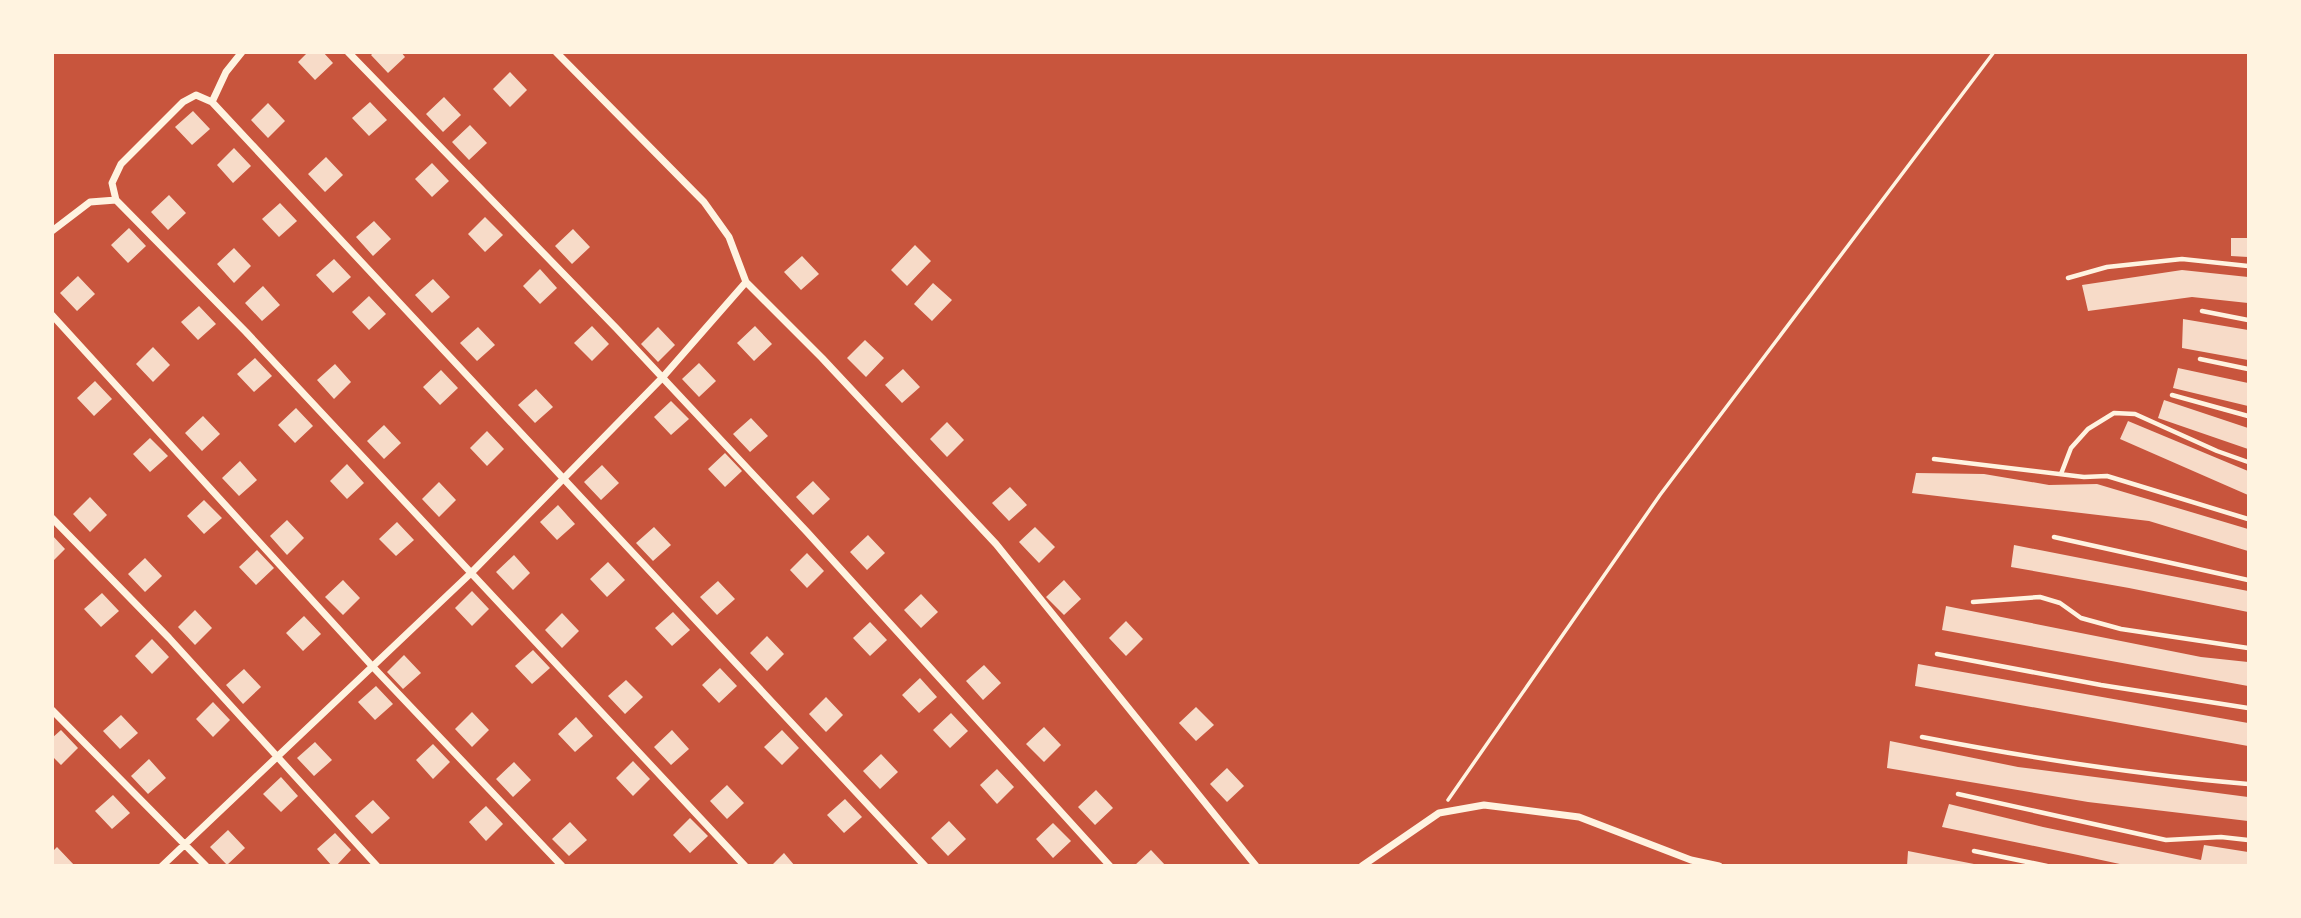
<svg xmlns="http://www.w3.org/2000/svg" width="2301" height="918" font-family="'DejaVu Sans',sans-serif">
	<rect width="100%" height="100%" fill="#c8553d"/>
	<path fill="#f7dbc8" d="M 308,52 L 323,52 L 333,63 L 315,80 L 298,62 Z
		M 374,52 L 401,52 L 405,57 L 388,73 L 371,55 Z
		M 510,72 L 527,90 L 510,107 L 493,89 Z
		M 444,97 L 461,115 L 443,132 L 426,114 Z
		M 370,102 L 387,120 L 369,136 L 352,118 Z
		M 268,103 L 285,121 L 268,138 L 251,120 Z
		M 193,111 L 210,129 L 192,145 L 175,127 Z
		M 470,125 L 487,143 L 469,160 L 452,142 Z
		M 234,148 L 251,166 L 233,183 L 217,165 Z
		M 326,157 L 343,175 L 325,192 L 308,174 Z
		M 432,163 L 449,181 L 432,197 L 415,179 Z
		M 169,195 L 186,213 L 168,230 L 151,212 Z
		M 280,203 L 297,221 L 279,237 L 262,219 Z
		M 485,217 L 503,235 L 485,252 L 468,234 Z
		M 374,221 L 391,239 L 373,256 L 356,237 Z
		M 129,228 L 146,246 L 128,263 L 111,245 Z
		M 573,229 L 590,247 L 572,264 L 555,246 Z
		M 2231,238 L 2248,238 L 2248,257 L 2231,256 Z
		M 915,245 L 931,261 L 907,286 L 891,270 Z
		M 234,248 L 251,266 L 234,283 L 217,264 Z
		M 802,256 L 819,274 L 801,290 L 784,272 Z
		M 334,259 L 351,277 L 333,293 L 316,275 Z
		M 540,269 L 557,288 L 540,304 L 523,286 Z
		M 2182,270 L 2248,277 L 2248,303 L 2192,297 L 2088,311 L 2082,285 Z
		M 78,276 L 95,294 L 77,311 L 60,293 Z
		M 433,279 L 450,297 L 432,313 L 415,295 Z
		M 933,283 L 952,300 L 932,321 L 914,304 Z
		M 263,286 L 280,305 L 262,321 L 245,303 Z
		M 369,296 L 386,314 L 369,330 L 352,312 Z
		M 199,306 L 216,324 L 198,340 L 181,322 Z
		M 2183,319 L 2248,330 L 2248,360 L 2182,348 Z
		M 592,326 L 609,344 L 592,361 L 574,343 Z
		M 755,326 L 772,344 L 754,361 L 737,343 Z
		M 478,327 L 495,345 L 477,361 L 460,343 Z
		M 658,327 L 675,345 L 658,362 L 641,344 Z
		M 865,340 L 884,358 L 866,377 L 847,358 Z
		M 153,347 L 170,365 L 153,382 L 136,364 Z
		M 255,358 L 272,376 L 254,392 L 237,374 Z
		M 699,363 L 716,381 L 699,397 L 682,379 Z
		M 335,364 L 351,382 L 334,399 L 317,380 Z
		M 2178,368 L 2248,383 L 2248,406 L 2173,388 Z
		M 903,369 L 920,387 L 902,403 L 885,385 Z
		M 441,370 L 458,388 L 440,405 L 423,387 Z
		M 95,381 L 112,399 L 94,416 L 77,398 Z
		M 536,389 L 553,407 L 535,423 L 518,405 Z
		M 2164,400 L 2248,428 L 2248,449 L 2158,418 Z
		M 671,401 L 689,419 L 671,435 L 654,417 Z
		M 296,408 L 313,426 L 295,443 L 278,425 Z
		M 203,416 L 220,434 L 202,451 L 185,433 Z
		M 751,418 L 768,436 L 750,452 L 733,434 Z
		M 2128,421 L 2248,471 L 2248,495 L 2120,439 Z
		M 947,422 L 964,440 L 947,457 L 930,439 Z
		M 384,425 L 401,443 L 384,459 L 367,441 Z
		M 487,431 L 504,449 L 487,466 L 470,448 Z
		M 150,438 L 168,456 L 150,472 L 133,454 Z
		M 725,453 L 742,471 L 725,487 L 708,469 Z
		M 240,461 L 257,480 L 239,496 L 222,478 Z
		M 347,464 L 364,483 L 347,499 L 330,481 Z
		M 602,465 L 619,483 L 601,500 L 584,482 Z
		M 1916,473 L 1984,474 L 2049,485 L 2097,484 L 2248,529 L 2248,551 L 2149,521 L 1912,493 Z
		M 813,481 L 830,499 L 813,515 L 796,497 Z
		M 439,482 L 456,500 L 439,517 L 422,499 Z
		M 1010,487 L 1027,505 L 1009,521 L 992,503 Z
		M 90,497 L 107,515 L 90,532 L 73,514 Z
		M 204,500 L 222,518 L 204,534 L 187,516 Z
		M 558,505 L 575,524 L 557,540 L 540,522 Z
		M 287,520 L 304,538 L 287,555 L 270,536 Z
		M 397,522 L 414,540 L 396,556 L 379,539 Z
		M 654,527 L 671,545 L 653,561 L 636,543 Z
		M 1035,527 L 1055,547 L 1039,563 L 1019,542 Z
		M 52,535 L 65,549 L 52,562 Z
		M 868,535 L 885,553 L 867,570 L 850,552 Z
		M 2014,545 L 2248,591 L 2248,612 L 2129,588 L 2011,567 Z
		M 257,550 L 274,568 L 256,585 L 239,567 Z
		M 807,553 L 824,571 L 807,588 L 790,570 Z
		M 514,555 L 530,573 L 513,590 L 496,572 Z
		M 145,558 L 162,576 L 145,592 L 128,574 Z
		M 608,562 L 625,580 L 607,597 L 590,579 Z
		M 343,580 L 360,598 L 343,615 L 325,597 Z
		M 1064,580 L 1081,599 L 1064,615 L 1046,597 Z
		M 718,581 L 735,599 L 717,615 L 700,597 Z
		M 472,591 L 489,609 L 472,626 L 455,608 Z
		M 102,593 L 119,611 L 101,627 L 84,609 Z
		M 921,594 L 938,612 L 921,628 L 904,610 Z
		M 1946,606 L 2201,657 L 2248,662 L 2248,686 L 1942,630 Z
		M 195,610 L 212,628 L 195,645 L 178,627 Z
		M 673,612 L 690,630 L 672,646 L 655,628 Z
		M 562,613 L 579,631 L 562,648 L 545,630 Z
		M 304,616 L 321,634 L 303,651 L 286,633 Z
		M 1126,621 L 1143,639 L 1126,656 L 1109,638 Z
		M 870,622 L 887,640 L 870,656 L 853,638 Z
		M 767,636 L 784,654 L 767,671 L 750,653 Z
		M 152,639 L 169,657 L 152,674 L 135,656 Z
		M 533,650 L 550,668 L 532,684 L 515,666 Z
		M 404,655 L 421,673 L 403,689 L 387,672 Z
		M 1918,664 L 2248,723 L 2248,746 L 1915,686 Z
		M 984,665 L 1001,683 L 983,700 L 966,681 Z
		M 720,668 L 737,686 L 719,703 L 702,685 Z
		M 244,669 L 261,687 L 243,704 L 226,685 Z
		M 920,678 L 937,697 L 919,713 L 902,695 Z
		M 626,680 L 643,697 L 625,714 L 608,696 Z
		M 376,686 L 393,704 L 375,720 L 358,702 Z
		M 826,697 L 843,715 L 826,732 L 809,714 Z
		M 213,702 L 230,720 L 213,737 L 196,719 Z
		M 1196,707 L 1214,725 L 1196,741 L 1179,723 Z
		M 472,712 L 489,730 L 472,747 L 455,729 Z
		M 951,713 L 968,731 L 950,748 L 933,730 Z
		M 121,715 L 138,733 L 120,749 L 103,731 Z
		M 576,717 L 593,736 L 575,752 L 558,734 Z
		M 1044,727 L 1061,745 L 1044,762 L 1026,744 Z
		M 61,730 L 78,748 L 61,765 L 52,756 L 52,738 Z
		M 672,730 L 689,749 L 671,765 L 654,747 Z
		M 782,730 L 799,748 L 782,765 L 764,747 Z
		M 1890,741 L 2018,767 L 2248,797 L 2248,821 L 2088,802 L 1887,768 Z
		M 315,742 L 332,760 L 314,776 L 297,758 Z
		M 433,744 L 450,762 L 433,779 L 416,760 Z
		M 881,754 L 898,772 L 880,789 L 863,771 Z
		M 149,759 L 166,778 L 148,794 L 131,776 Z
		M 633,761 L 650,779 L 633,796 L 616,778 Z
		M 514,762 L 531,780 L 513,797 L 496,779 Z
		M 1227,768 L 1244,786 L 1227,802 L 1210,784 Z
		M 997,769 L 1014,787 L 997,804 L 980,785 Z
		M 281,777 L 298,796 L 281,812 L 263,794 Z
		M 727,785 L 744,803 L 727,819 L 710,801 Z
		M 1096,790 L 1113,808 L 1095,825 L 1078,807 Z
		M 113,795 L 130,813 L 112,829 L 95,811 Z
		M 845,799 L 862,817 L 844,833 L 827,815 Z
		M 373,800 L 390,818 L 372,834 L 355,816 Z
		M 1949,804 L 2043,827 L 2201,860 L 2204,845 L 2248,852 L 2248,866 L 2129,866 L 2078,855 L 1942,827 Z
		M 486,806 L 503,824 L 486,841 L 469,822 Z
		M 690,818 L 708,836 L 690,853 L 673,835 Z
		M 949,821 L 966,839 L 948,856 L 931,838 Z
		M 570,822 L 587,840 L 569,856 L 552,839 Z
		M 1053,823 L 1071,841 L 1053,858 L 1036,839 Z
		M 228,830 L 245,848 L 227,865 L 210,847 Z
		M 335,833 L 351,850 L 336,866 L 332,866 L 317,849 Z
		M 57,847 L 75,866 L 52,866 L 52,852 Z
		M 1151,850 L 1166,866 L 1134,866 Z
		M 1908,851 L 1974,864 L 1974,866 L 1907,866 Z
		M 784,853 L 795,866 L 771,866 Z"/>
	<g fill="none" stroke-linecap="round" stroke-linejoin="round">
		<path stroke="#fff3e0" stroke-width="3.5" d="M 1448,800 L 1660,495 L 1994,52"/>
		<path stroke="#fff3e0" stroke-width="4.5" d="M 2068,278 L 2107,267 L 2182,259 L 2248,266
			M 2202,311 L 2248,320
			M 2200,359 L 2248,369
			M 2172,395 L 2248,416
			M 1934,459 L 2084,477 L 2107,476 L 2248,519
			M 2061,474 L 2071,448 L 2088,429 L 2114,413 L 2135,414 L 2217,451 L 2248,462
			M 2054,537 L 2248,580
			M 1973,602 L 2040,597 L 2060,603 L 2081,618 L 2121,629 L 2248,648
			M 1937,654 L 2101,685 L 2248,708
			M 1922,737 C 2030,758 2139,775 2248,784
			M 1958,794 L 2166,840 L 2221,837 L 2248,840
			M 1974,851 L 2047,866"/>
		<path stroke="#fff3e0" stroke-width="7" d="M 348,52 L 617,329 L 807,532 L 1110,866
			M 556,52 L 704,202 L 729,237 L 746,282 L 822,358 L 996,544 L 1256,866
			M 212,102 L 226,72 L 242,52
			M 52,231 L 90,202 L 116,200
			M 52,315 L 373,667 L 562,866
			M 52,518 L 169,638 L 377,866
			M 52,710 L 206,866
			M 162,866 L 471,573 L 662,378 L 746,282
			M 745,866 L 246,332 L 116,200 L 112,183 L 121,164 L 183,102 L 196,95 L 212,102 L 925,866
			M 1362,866 L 1439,813 L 1484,805 L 1579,817 L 1691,860 L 1719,866"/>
	</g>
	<rect width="2301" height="918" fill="none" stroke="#fff3e0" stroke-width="108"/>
</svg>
